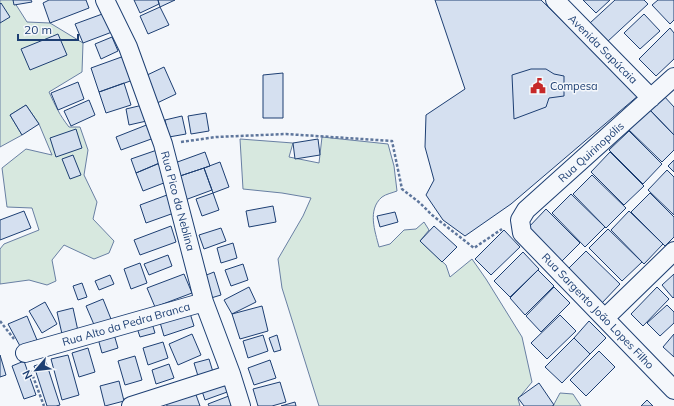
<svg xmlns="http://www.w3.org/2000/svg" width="674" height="406" font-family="Mulish,sans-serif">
	<rect width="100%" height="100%" fill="#f4f7fb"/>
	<path fill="#d7e8df" stroke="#687fa3" d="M 0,0 L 13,0 L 27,22 L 50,23 L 83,43 L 82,72 L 49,92 C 55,105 60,116 69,127 L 80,127 L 88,150 L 84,175 L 97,202 L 93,219 L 114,241 L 109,253 L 94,259 L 64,245 L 52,260 L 56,281 L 47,285 L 29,280 L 0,284 L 0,249 L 4,244 L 39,230 L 32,208 L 7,207 L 2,168 L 26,149 L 52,155 L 39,124 L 26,105 L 10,115 L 22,135 L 0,147 Z
		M 322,137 L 388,144 L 394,166 L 397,191 C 392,193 386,194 382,197 C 367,210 375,231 379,247 L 390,244 L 404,230 L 416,229 L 424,222 L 429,230 L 420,241 L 446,265 L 450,277 L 472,259 L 486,279 L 522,337 L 532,382 L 518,399 L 520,406 L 319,406 L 282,288 L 278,259 L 303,216 L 311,198 L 282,193 L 243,189 L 240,139 L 293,143 L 289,157 L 319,163 Z
		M 560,393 L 573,394 L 581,406 L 553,406 Z"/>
	<path fill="#d5e0f0" stroke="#1d3f73" d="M 13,0 L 31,0 L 32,2 L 14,5 Z
		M 49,0 L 86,0 L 89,8 L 50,23 L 43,3 Z
		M 134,0 L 158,0 L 159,4 L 140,13 Z
		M 158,0 L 175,0 L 160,7 Z
		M 435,0 L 541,0 L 639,95 L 511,204 L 465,236 L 443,220 L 426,195 L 434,180 L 425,147 L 426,115 L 465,89 Z
		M 583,0 L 610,0 L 596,13 Z
		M 615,0 L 644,0 L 648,4 L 607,42 L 590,23 Z
		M 658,0 L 674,0 L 674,20 L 670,24 L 652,5 Z
		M 1,3 L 10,17 L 0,23 L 0,4 Z
		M 160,7 L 169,25 L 148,34 L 140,16 Z
		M 105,13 L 112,32 L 83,43 L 75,24 Z
		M 644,14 L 660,31 L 640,49 L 624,33 Z
		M 670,28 L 674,33 L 674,59 L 656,76 L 639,59 Z
		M 58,34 L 67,55 L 30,70 L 21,49 Z
		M 112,37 L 118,51 L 101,59 L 95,44 Z
		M 127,55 L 136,79 L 99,92 L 91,68 Z
		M 164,67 L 176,94 L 155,104 L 143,77 Z
		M 531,69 L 546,69 L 554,74 L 564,76 L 564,96 L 549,98 L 546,107 L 514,119 L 512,75 Z
		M 283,73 L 283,118 L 263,118 L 263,75 Z
		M 78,82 L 84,99 L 58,110 L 51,93 Z
		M 124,83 L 131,105 L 106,113 L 99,92 Z
		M 663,95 L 674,107 L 674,135 L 649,109 Z
		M 89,100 L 95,115 L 71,126 L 64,111 Z
		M 147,104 L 151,120 L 129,125 L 126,109 Z
		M 26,105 L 39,124 L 22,135 L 10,115 Z
		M 649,109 L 674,135 L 674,150 L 662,162 L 628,129 Z
		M 206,113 L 209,131 L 191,134 L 188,116 Z
		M 182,116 L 186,134 L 169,137 L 165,120 Z
		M 149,124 L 154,138 L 121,150 L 116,137 Z
		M 76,129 L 82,148 L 56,157 L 50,138 Z
		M 629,131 L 662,164 L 643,184 L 609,150 Z
		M 318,139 L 320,155 L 295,159 L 293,143 Z
		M 157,150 L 162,162 L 136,173 L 131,159 Z
		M 205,152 L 210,166 L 177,177 L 172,164 Z
		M 610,152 L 644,186 L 624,205 L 591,172 Z
		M 73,155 L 81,175 L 70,179 L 62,159 Z
		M 674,160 L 674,172 L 668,166 Z
		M 162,162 L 169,181 L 143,191 L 136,173 Z
		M 220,162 L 229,187 L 213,193 L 204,168 Z
		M 204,168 L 212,190 L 185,200 L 177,177 Z
		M 667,170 L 674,177 L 674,215 L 648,190 Z
		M 592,175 L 626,208 L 606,228 L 573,194 Z
		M 213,193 L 219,210 L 202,216 L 196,199 Z
		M 650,193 L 674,217 L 674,237 L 665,246 L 631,212 Z
		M 571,194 L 605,227 L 585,247 L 552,213 Z
		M 167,195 L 174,213 L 146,223 L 140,205 Z
		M 273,206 L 276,222 L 249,227 L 246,211 Z
		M 546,209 L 580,243 L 561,262 L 527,229 Z
		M 24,211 L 31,228 L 0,240 L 0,220 Z
		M 629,211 L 663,244 L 644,264 L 611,230 Z
		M 395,212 L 398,222 L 380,227 L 377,216 Z
		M 171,226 L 176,242 L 140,255 L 134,240 Z
		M 434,226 L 457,247 L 442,262 L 420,241 Z
		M 221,228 L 226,241 L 204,249 L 199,235 Z
		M 608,229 L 642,262 L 622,281 L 589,248 Z
		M 504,230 L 520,247 L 491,275 L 475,259 Z
		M 233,243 L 237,258 L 221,263 L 217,248 Z
		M 586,251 L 620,284 L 601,304 L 567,270 Z
		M 523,252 L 539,269 L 510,297 L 494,281 Z
		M 168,255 L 172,266 L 149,275 L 144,264 Z
		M 140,263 L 147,283 L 131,289 L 124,269 Z
		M 243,264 L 248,280 L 231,286 L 225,270 Z
		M 538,270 L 554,286 L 525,315 L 510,298 Z
		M 214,272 L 221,295 L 211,298 L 204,276 Z
		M 184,274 L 192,293 L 155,307 L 147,288 Z
		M 674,274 L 674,297 L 673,298 L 662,285 Z
		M 110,275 L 114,284 L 99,290 L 95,281 Z
		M 82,283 L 87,297 L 78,300 L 73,286 Z
		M 249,287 L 256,302 L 232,314 L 224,300 Z
		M 554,287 L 570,303 L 541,332 L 526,316 Z
		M 657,287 L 669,299 L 643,326 L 631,314 Z
		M 103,299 L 111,319 L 95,327 L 86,306 Z
		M 45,302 L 57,324 L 42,333 L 29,311 Z
		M 667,305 L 674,312 L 674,323 L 660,336 L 647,323 Z
		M 262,306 L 268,331 L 240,339 L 232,314 Z
		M 73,308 L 78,331 L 62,334 L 57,312 Z
		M 189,310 L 194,326 L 164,336 L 159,319 Z
		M 560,315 L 576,331 L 547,359 L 531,343 Z
		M 27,316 L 37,340 L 20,346 L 8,324 Z
		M 151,320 L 155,333 L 140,337 L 136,325 Z
		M 589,321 L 606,338 L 590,354 L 574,338 Z
		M 113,331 L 118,348 L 102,353 L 97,335 Z
		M 192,334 L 201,355 L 178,365 L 169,344 Z
		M 674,334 L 674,357 L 663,347 Z
		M 263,335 L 268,351 L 248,358 L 243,341 Z
		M 277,335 L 281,350 L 274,352 L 269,338 Z
		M 574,338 L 590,354 L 562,383 L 545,367 Z
		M 163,342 L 168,358 L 148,365 L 143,348 Z
		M 88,348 L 95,372 L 79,377 L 72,353 Z
		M 599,351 L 615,367 L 586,396 L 570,380 Z
		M 0,355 L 6,375 L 0,377 Z
		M 68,355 L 79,395 L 62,400 L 51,359 Z
		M 135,356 L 142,380 L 125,385 L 118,361 Z
		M 209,359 L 213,372 L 198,376 L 194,363 Z
		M 270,360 L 276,378 L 254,385 L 248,368 Z
		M 24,361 L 36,395 L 24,399 L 12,366 Z
		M 46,362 L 60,405 L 56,406 L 47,406 L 34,366 Z
		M 169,364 L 174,378 L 156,384 L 152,370 Z
		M 119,381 L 124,401 L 105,406 L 100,386 Z
		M 227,382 L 230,391 L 205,400 L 202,391 Z
		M 280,382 L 286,402 L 272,406 L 258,406 L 253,389 Z
		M 539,383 L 554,405 L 552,406 L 524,406 L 518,398 Z
		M 195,392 L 200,406 L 167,406 L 166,403 Z
		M 234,394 L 238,406 L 209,406 L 208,404 Z
		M 647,400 L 653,406 L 641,406 Z
		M 295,402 L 296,406 L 281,406 Z"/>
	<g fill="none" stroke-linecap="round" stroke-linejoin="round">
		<defs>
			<path id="street" d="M 105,0 L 128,47 L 163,144 L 204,302 L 231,374 L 241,406
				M 555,0 L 651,98
				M 674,77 L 526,210 L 520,220 L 522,233 L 674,390
				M 605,318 L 674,251
				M 25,353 L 204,302
				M 131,406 L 231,374"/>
		</defs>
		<use href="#street" stroke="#1d3f73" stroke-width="20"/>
		<path stroke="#5e769c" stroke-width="2.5" stroke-dasharray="3 2" stroke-linecap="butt" d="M 181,142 L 216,137 L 286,134 L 392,141 L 402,189 L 420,203 L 432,215 L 474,248 L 502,229
			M 0,321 L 14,339
			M 31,371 L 44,406"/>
		<use href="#street" stroke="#f4f7fb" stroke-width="18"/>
	</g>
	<defs>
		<symbol id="civic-bare" viewBox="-9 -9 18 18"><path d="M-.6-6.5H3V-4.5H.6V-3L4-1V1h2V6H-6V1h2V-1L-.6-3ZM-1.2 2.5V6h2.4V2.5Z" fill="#c62828" stroke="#f4f7fb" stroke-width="2.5" paint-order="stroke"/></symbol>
	</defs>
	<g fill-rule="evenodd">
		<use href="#civic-bare" x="527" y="75" width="22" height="22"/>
	</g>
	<g text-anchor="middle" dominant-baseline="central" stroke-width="3" stroke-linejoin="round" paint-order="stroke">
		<g font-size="11" fill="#1d3f73" stroke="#f4f7fb">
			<text transform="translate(603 49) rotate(45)">Avenida Sapúcaia</text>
			<text transform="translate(591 152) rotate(-42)">Rua Quirinopólis</text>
			<text transform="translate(178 201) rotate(75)">Rua Pico da Neblina</text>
			<text transform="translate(598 311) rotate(46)">Rua Sargento João Lopes Filho</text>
			<text transform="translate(126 324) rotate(-16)">Rua Alto da Pedra Branca</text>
		</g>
		<g font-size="11" fill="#1d3f73" stroke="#f4f7fb" text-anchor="start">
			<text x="550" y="86">Compesa</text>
		</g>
	</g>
	<g transform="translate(36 370) rotate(242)" stroke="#f4f7fb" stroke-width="3" paint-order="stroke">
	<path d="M0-3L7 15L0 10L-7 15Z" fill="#1d3f73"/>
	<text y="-6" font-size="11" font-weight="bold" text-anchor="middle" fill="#1d3f73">N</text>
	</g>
	<path d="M18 34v6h60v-6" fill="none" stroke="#1d3f73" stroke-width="2"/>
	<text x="24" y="34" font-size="12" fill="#1d3f73" stroke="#f4f7fb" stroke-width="3" paint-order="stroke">20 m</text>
</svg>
